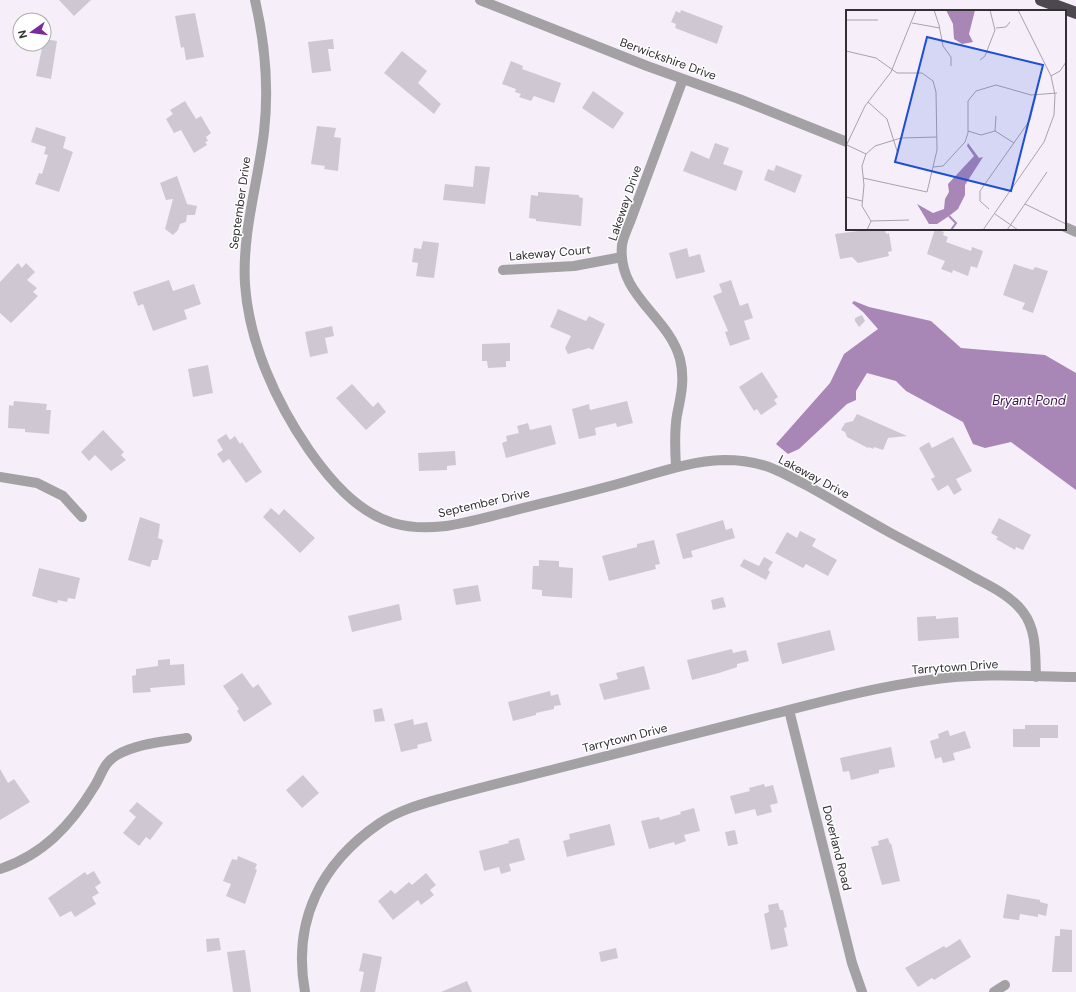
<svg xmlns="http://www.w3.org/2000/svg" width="1076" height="992" font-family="'DM Sans',sans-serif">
	<rect width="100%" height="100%" fill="#f6eff9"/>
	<path fill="#a887b6" d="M 854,301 L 869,307 L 931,321 L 961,348 L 1045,355 L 1076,373 L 1076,490 L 1011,442 L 985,448 L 973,444 L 963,422 L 906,391 L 896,381 L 867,373 L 856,391 L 856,400 L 847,404 L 799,449 L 788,454 L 776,444 L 830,383 L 844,354 L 878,329 L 863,312 L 852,303 Z"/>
	<path fill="#cfc8d2" d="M 59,0 L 91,0 L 74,16 Z
		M 681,10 L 723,26 L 717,44 L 675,28 L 676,24 L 671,22 L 676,11 L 680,13 Z
		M 195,13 L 204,57 L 186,60 L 184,47 L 181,48 L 175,16 Z
		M 44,39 L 57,41 L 51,79 L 36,76 Z
		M 333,39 L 334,49 L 328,49 L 331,71 L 312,73 L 308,42 Z
		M 402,51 L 427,71 L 418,83 L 441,104 L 434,114 L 384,73 Z
		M 511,61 L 523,66 L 522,69 L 561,83 L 554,103 L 534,96 L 531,101 L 519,97 L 521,94 L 515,92 L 516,89 L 502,84 Z
		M 593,91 L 624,113 L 613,129 L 582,108 Z
		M 185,101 L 196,119 L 201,116 L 211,133 L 206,137 L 208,141 L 205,142 L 207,145 L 194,153 L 181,130 L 174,133 L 166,119 L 173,114 L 170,110 Z
		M 317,126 L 336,128 L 334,137 L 341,138 L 338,171 L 324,169 L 325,166 L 311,164 Z
		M 36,127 L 66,137 L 63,148 L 73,152 L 59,192 L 35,184 L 39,173 L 42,174 L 48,155 L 44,154 L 46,147 L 31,142 Z
		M 715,143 L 729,148 L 723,164 L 743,171 L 736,191 L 683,171 L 691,151 L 709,159 Z
		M 776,165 L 802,175 L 795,193 L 764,180 L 768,169 L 774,171 Z
		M 475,166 L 490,167 L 485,204 L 443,200 L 445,184 L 473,187 Z
		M 177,176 L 187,204 L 197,206 L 195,215 L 187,215 L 186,222 L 180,224 L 178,230 L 173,235 L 165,229 L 173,199 L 166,200 L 160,183 Z
		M 538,192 L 579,195 L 579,197 L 583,198 L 581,226 L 536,221 L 536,219 L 529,218 L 531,195 L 538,196 Z
		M 874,229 L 885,229 L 886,234 L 889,233 L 892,251 L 888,252 L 889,256 L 858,263 L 852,257 L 840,259 L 835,234 Z
		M 935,229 L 944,232 L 943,235 L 948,237 L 946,242 L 971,251 L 972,247 L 983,251 L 977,268 L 971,266 L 968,276 L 953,270 L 952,273 L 941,269 L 945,261 L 927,254 Z
		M 423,241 L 439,243 L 434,278 L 416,276 L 418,263 L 412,262 L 414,248 L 421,249 Z
		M 687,248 L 689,257 L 700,254 L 705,272 L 676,279 L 669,253 Z
		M 18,263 L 22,268 L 26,263 L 35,272 L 27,280 L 37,288 L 33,292 L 38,296 L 11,323 L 0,313 L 0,282 Z
		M 1014,264 L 1033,270 L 1035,267 L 1048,271 L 1033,313 L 1022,309 L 1025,303 L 1003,295 Z
		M 169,280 L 173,291 L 194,284 L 201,304 L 184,310 L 187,319 L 153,331 L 143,304 L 138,306 L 133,292 Z
		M 731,280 L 740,306 L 748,303 L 753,318 L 744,321 L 750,339 L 730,346 L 725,332 L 728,331 L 713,296 L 722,292 L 719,284 Z
		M 558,309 L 586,321 L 589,316 L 605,324 L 593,350 L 589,348 L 568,354 L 565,348 L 571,336 L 550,327 Z
		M 862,315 L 865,321 L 859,327 L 855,321 L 855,318 Z
		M 332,326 L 334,336 L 325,338 L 328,353 L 310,357 L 305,332 Z
		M 510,343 L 510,361 L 506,361 L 506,367 L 488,368 L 487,361 L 482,361 L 482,344 Z
		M 208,365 L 213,393 L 193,397 L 188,369 Z
		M 762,372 L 778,397 L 774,400 L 777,404 L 761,415 L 757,409 L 754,411 L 739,387 Z
		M 352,384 L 373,407 L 378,402 L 386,412 L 366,430 L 336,398 Z
		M 14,401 L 47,404 L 46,410 L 51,410 L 49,434 L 25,432 L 25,429 L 8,428 L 9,405 L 13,406 Z
		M 627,401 L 633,423 L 617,427 L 616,423 L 595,428 L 596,435 L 579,439 L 572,409 L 589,404 L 590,410 Z
		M 857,414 L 907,436 L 888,438 L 883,450 L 874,447 L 873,449 L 869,447 L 868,448 L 847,437 L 845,432 L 841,430 L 845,423 L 853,421 Z
		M 528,423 L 530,430 L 551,425 L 556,444 L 506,458 L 502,443 L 507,441 L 506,436 L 519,433 L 517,426 Z
		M 103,430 L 124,452 L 121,455 L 126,460 L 111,471 L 95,455 L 89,461 L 81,452 Z
		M 226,434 L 230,440 L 235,436 L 240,444 L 242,442 L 262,472 L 246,483 L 229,459 L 223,463 L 217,454 L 223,450 L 217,440 Z
		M 953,437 L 972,471 L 956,479 L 962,490 L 954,495 L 948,485 L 938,491 L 931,479 L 935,477 L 919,448 L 929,442 L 932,448 Z
		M 455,451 L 456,465 L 447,466 L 447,470 L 419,471 L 418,453 Z
		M 271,508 L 279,515 L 284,509 L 315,538 L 300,553 L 263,517 Z
		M 140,517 L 160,524 L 158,538 L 163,540 L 158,560 L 152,560 L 150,567 L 128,560 Z
		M 999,518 L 1031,535 L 1023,550 L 1016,547 L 1015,550 L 996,539 L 998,537 L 991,533 Z
		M 723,520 L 726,530 L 732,528 L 735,538 L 691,551 L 693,557 L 683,559 L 676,534 Z
		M 800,531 L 816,539 L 812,546 L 837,560 L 828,576 L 806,564 L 803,568 L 775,553 L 787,532 L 797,538 Z
		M 654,540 L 660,564 L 655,565 L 656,569 L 609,581 L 602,556 L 637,547 L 637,544 Z
		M 764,557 L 773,562 L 768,570 L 770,572 L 766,580 L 740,566 L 744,559 L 759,566 Z
		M 539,560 L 559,561 L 559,567 L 573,568 L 572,598 L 542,596 L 542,590 L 532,589 L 533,566 L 539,566 Z
		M 39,568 L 80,578 L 75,599 L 68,598 L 67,602 L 58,600 L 57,603 L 32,596 Z
		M 478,585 L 481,601 L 456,605 L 453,589 Z
		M 723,597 L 726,607 L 713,610 L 711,600 Z
		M 399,604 L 402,620 L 352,632 L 348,616 Z
		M 936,616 L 936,619 L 958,617 L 959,638 L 918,641 L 917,617 Z
		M 830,630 L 835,650 L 782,664 L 777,643 Z
		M 732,649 L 733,653 L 746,650 L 749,661 L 737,664 L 737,667 L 719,673 L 692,680 L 687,660 Z
		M 170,659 L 170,665 L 184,664 L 185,685 L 150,688 L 151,692 L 133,693 L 132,676 L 136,675 L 136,669 L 158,666 L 158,660 Z
		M 644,666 L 650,689 L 604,700 L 599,684 L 618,679 L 616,673 Z
		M 242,673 L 253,688 L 258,684 L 272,704 L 244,722 L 237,711 L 239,709 L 223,686 Z
		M 550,691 L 551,696 L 558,694 L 561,705 L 554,706 L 554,709 L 536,713 L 536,715 L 513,721 L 508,702 Z
		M 382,708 L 385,721 L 375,722 L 373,710 Z
		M 413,719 L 414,725 L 427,722 L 432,741 L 417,745 L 418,748 L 401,752 L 394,724 Z
		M 1025,725 L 1058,725 L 1058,738 L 1040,738 L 1040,747 L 1013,747 L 1013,729 L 1025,729 Z
		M 948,730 L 950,736 L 965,731 L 971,748 L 953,753 L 955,760 L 943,763 L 941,757 L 935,759 L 930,741 L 939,738 L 938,734 Z
		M 891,747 L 895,767 L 879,770 L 879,773 L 851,780 L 849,771 L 843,772 L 840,758 Z
		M 0,769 L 8,783 L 14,779 L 30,802 L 0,820 Z
		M 303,775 L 319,793 L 302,808 L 286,790 Z
		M 764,784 L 765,787 L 773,785 L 778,803 L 770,805 L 772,812 L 757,816 L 755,809 L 735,814 L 730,796 L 750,791 L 749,788 Z
		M 137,802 L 163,823 L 150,840 L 146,837 L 139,846 L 123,833 L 136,817 L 129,811 Z
		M 694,808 L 700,831 L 684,835 L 686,841 L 675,845 L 674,842 L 649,849 L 641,821 L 659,817 L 660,820 L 681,814 L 680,812 Z
		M 610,824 L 615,845 L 567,857 L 563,841 L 570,839 L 569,834 Z
		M 735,830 L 738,844 L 728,846 L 725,832 Z
		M 519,838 L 525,860 L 509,864 L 511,871 L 501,874 L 499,867 L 484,871 L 479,851 L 509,843 L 508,841 Z
		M 888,838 L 890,844 L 891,843 L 900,881 L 882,885 L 871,847 L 879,845 L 878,841 Z
		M 238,856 L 257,864 L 255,869 L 257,870 L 245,904 L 226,896 L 231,884 L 223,881 L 232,859 L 237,860 Z
		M 94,871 L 101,883 L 95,887 L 99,893 L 92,897 L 96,904 L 75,917 L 71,911 L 60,917 L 48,898 L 85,872 L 87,875 Z
		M 426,873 L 436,885 L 430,890 L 434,895 L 421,905 L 418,900 L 393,920 L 378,901 L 391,890 L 395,894 L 409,882 L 412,885 Z
		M 1007,894 L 1040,900 L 1040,902 L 1048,904 L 1046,916 L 1038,914 L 1038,917 L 1020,914 L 1019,920 L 1003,918 Z
		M 778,903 L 780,910 L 783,910 L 787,927 L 784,928 L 788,946 L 771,950 L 764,914 L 769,912 L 768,905 Z
		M 1060,929 L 1072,930 L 1072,972 L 1052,972 L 1055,936 L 1060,936 Z
		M 219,938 L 221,950 L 207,952 L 206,939 Z
		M 960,939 L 971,957 L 934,980 L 932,978 L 918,987 L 905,968 L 944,946 L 946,948 Z
		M 616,948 L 618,958 L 601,962 L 599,952 Z
		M 245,950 L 251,992 L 233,992 L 227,952 Z
		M 363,953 L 382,957 L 375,992 L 360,992 L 364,972 L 359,971 Z
		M 467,981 L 472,992 L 441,992 Z"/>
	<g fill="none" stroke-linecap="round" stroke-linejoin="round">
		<path stroke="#a4a1a5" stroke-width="10" d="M 255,0 C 265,43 269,88 264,132 C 258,183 242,232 245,284 C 249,343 276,402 309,450 C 330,480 357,512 393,523 C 431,534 468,522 504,513 C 543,503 582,494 621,483 C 655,474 688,461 724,460 C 741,460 761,463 776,470 C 786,474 796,480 806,485 C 833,500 860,516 887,531 C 916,547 946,561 975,578 C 992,587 1011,596 1023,612 C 1037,630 1035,655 1036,677
			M 480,0 L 647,66 L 739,99 L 847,142
			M 1065,227 L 1076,232
			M 503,270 L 574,266 L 622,257
			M 676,467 C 675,450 674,432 677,415 C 681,396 685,379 680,359 C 668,315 617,296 622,245 C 623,238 627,229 630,222 L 683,79
			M 0,477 L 37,483 L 63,496 L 82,517
			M 789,710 L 852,963 L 862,992
			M 0,869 C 43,855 71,825 94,787 C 102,775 103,763 117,755 C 138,743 163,742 187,738
			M 305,992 C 292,921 321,863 380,823 C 399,810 422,804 443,798 C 482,787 520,778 559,768 C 630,750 701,732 773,714 C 824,701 876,687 929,680 C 977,673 1028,676 1076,677
			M 994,992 L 1005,985"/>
		<path stroke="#4d4850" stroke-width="12" d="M 1041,0 L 1076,13"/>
	</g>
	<g text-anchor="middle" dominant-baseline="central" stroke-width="3" stroke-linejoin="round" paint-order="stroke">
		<g font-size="12" fill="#333034" stroke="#fff">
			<text transform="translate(668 59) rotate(20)">Berwickshire Drive</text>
			<text transform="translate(240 203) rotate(-82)">September Drive</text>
			<text transform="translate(625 203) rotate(-71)">Lakeway Drive</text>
			<text transform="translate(550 253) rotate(-5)">Lakeway Court</text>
			<text transform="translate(814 477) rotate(28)">Lakeway Drive</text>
			<text transform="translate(484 503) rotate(-13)">September Drive</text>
			<text transform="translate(955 667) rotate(-4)">Tarrytown Drive</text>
			<text transform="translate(625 738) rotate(-14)">Tarrytown Drive</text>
			<text transform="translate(837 848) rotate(76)">Doverland Road</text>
		</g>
		<g font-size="13" font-style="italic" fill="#3d124c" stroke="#fff">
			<text x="1029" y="400">Bryant Pond</text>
		</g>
	</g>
	<g transform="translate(846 10)">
		<rect width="220" height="220" fill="#f6eff9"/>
		<path d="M 100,0 L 129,0 L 123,24 L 127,32 L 116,34 L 108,29 L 107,14 ZM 122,133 L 133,148 L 137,147 L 119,175 L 119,185 L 112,199 L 103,206 L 91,214 L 83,214 L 71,194 L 87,203 L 98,199 L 99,189 L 103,182 L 102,174 L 128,146 L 121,136 Z" fill="#a887b6"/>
		<path fill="none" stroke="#a887b6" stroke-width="2" d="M 103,206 L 110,213 L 105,220"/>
		<path fill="none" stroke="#a8a3aa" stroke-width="1" d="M 88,0 L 93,15 L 97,36 L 105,47 L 105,56M 0,10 L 32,10M 66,13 L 94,18M 150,18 L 160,17 L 164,12M 0,41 L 30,48 L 51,63 L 76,63 L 87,71 L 90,82 L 91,140 L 81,182M 134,50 L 139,46 L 149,20 L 144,0M 205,66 L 214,61 L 220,52M 22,92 L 41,109 L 52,144M 122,121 L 135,125 L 149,121 L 168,133M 149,121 L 150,106M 1,135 L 20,144M 0,136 L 19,96 L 45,62 L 70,0M 87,157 L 97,156 L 119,132 L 122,123 L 122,91 L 130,81 L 150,75 L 185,85 L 211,83M 17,168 L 81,182M 0,187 L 16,191M 179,194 L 220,214M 143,199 L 134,191 L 134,181 L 184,110 L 190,85M 149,204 L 172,220M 25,211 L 63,210M 21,220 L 25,211 L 16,196 L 18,175 L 16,156 L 20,144 L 29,136 L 55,128 L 91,127M 137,220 L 198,132 L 208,105 L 209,85 L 205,66 L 172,0M 161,220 L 201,162"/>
		<path fill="#1d4ed8" fill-opacity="0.15" stroke="#1d4ed8" stroke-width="2" d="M 81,27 L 197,55 L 165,181 L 49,152 Z"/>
		<rect width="220" height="220" fill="none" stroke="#333034" stroke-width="2"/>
	</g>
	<g transform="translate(32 32) rotate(256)"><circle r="19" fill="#ffffff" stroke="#adacae"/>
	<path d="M0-3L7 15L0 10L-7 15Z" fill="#7c2999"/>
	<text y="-6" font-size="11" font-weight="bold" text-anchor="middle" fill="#333034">N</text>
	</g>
</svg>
